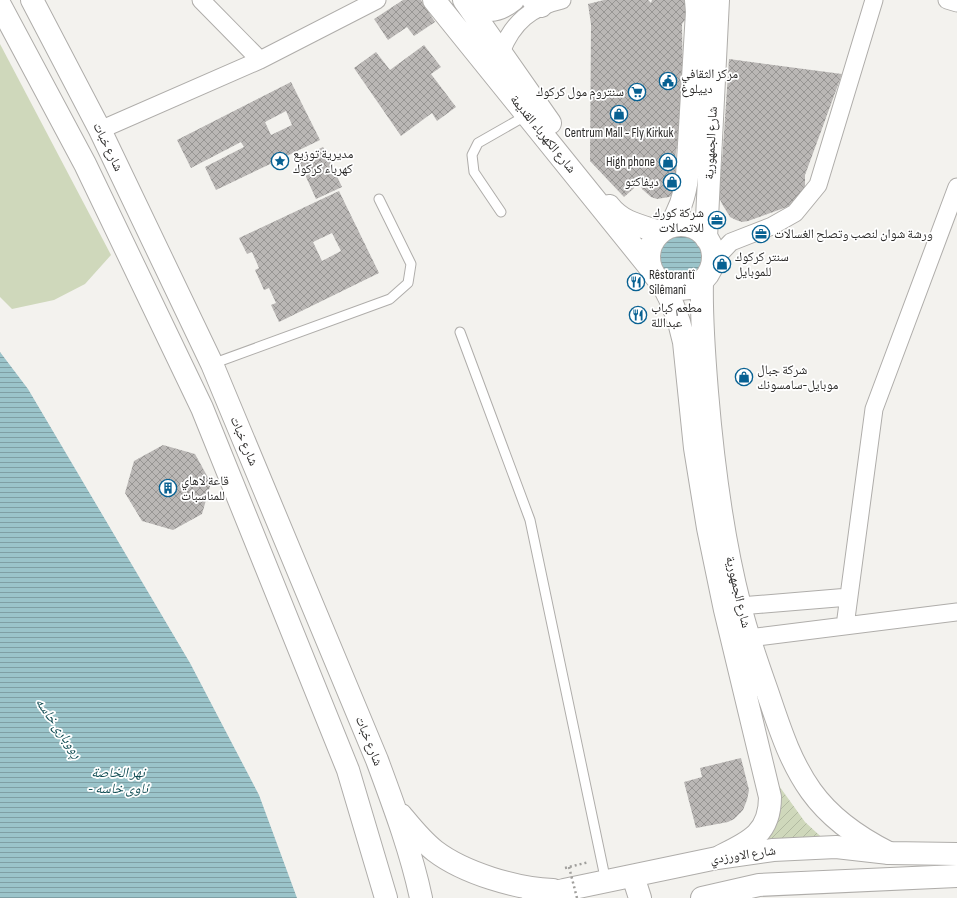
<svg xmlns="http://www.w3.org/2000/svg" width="957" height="898" font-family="'Sofia Sans Condensed','Noto Naskh Arabic',sans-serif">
	<defs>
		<pattern id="garden-furrows" width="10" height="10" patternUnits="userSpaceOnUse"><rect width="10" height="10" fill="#cfd8bb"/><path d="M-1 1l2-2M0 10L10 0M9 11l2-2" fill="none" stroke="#b2baa1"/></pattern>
		<pattern id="water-rules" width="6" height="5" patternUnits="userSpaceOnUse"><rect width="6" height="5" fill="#9bc4ca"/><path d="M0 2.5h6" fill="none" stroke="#7f9fa4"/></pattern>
		<pattern id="building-cross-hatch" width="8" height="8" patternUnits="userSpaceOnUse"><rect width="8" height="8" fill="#bab7b5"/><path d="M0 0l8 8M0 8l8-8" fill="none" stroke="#979593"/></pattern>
	</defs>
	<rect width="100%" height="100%" fill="#f3f2ee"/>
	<path fill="#cfd8bb" d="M 0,44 L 111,255 L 85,284 L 54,300 L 12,309 L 0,297 Z"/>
	<path fill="url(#garden-furrows)" d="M 777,783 L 805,822 L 830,845 L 764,842 Z"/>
	<path fill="url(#water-rules)" d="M657 259a24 24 0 1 1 48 0a24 24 0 1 1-48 0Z
		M 0,352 L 28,389 L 190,663 L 259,795 L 297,898 L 0,898 Z"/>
	<path fill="url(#building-cross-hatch)" fill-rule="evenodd" d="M 403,0 L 421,0 L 435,22 L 414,36 L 407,27 L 388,40 L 374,19 Z
		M 604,0 L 648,0 L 651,3 L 652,0 L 686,0 L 687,17 L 682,24 L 683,85 L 679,133 L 674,165 L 678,171 L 674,194 L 669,197 L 657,199 L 651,197 L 642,189 L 640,183 L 624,197 L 590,161 L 591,24 L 588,4 Z
		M 424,45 L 441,67 L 431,74 L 456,107 L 437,121 L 432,113 L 401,136 L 354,68 L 376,52 L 390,70 Z
		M 729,59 L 842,74 L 805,175 L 805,190 L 799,199 L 787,207 L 748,221 L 742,222 L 736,220 L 730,217 L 722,204 L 719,197 L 719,176 L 722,162 Z
		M 291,82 L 320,140 L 216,190 L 205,167 L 244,147 L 241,142 L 191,168 L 177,140 ZM 286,111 L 292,125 L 271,135 L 265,122 Z
		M 323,147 L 342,187 L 316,199 L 298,159 Z
		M 339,191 L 379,273 L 279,322 L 271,305 L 276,303 L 269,288 L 264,290 L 255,270 L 259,268 L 252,252 L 247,254 L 239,238 ZM 332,233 L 341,251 L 322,261 L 313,242 Z
		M 163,445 L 195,454 L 211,483 L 202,514 L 173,530 L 142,521 L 125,493 L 134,461 Z
		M 741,758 L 749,790 L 747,800 L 743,810 L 734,819 L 728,822 L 696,828 L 684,782 L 702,777 L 700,768 Z"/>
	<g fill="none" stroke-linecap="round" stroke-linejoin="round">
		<defs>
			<path id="lane" d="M 501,212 L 474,172 L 472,155 L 478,143 L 527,115
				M 460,332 L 530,520 L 606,882
				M 212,364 L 390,299 L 408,283 L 411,264 L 379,199"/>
			<path id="street" d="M 201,0 L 260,60
				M 947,0 L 957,3
				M 501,52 C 513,22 531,7 562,0
				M 100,130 L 260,60 L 377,0
				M 713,261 L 731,242 L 772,226 L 795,213 L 818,185 L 874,0
				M 740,606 L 849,597
				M 845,626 L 874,409 L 957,187
				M 749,638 L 957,612"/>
			<path id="secondary" d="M 434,0 L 651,269
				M 464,0 L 550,123
				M 533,0 L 541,6
				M 466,3 C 484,13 497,13 513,0
				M 609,206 C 622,223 641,226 660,232
				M649 257a32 32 0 1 1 64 0a32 32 0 1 1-64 0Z
				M 669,227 C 680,211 685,196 687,177 L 697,12 L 696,0
				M 706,238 L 718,0
				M 702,282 C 701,319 704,355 707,392 C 713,464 722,536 740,606 C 747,635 757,663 767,691 C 779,726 789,760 811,791 C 831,819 859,838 889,853
				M 663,285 L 672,303 L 679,322 L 684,342 L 695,448 L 708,528 L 725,610 L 770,797 C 770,833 750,842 721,856"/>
			<path id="primary" d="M 32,0 L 100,130 L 212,364 L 377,760 C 394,806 411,851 421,898
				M 0,5 L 85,164 L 202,408 L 348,770 L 386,898
				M 401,815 C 411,827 422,841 435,851 C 464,873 517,889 553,890
				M 633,876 L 640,898
				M 533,898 L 564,890 L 717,858 L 773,850 L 836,847 L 889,853 L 957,854
				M 702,898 L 759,885 L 957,876"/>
		</defs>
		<use href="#lane" stroke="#afadaa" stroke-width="11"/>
		<use href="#street" stroke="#afadaa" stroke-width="19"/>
		<use href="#secondary" stroke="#afadaa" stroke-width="24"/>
		<use href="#primary" stroke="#afadaa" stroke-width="24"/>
		<path stroke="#a09f9c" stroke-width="2.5" stroke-dasharray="2 3" stroke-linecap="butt" d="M 565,868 L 589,862"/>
		<use href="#lane" stroke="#fff" stroke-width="9"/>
		<use href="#street" stroke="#fff" stroke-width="17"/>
		<use href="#secondary" stroke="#fff" stroke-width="22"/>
		<use href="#primary" stroke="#fff" stroke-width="22"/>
		<path stroke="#a09f9c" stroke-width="2.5" stroke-dasharray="2 3" stroke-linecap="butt" d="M 569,867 L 577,898"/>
	</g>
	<defs>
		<symbol id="civic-ring" viewBox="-11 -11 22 22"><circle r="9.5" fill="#fff" stroke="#086192" stroke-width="1.5"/><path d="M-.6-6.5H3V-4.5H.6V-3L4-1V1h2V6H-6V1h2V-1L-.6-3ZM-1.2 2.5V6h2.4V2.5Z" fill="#086192"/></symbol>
		<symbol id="supermarket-ring" viewBox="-11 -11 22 22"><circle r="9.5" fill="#fff" stroke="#086192" stroke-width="1.5"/><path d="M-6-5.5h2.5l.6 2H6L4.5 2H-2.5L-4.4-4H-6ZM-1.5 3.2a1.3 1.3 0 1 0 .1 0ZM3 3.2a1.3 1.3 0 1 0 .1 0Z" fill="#086192"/></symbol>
		<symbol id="shop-ring" viewBox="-11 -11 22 22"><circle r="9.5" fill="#fff" stroke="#086192" stroke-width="1.5"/><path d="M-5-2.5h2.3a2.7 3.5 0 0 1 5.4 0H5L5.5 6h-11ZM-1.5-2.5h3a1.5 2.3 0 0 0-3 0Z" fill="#086192"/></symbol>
		<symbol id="sight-ring" viewBox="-11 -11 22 22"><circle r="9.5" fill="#fff" stroke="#086192" stroke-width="1.5"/><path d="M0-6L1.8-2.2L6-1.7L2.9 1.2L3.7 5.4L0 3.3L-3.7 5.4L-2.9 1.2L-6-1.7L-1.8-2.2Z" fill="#086192"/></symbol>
		<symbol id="office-ring" viewBox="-11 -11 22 22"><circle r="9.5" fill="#fff" stroke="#086192" stroke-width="1.5"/><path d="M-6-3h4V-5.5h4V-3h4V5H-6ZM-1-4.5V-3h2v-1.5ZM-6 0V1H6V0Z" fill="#086192"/></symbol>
		<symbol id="restaurant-ring" viewBox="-11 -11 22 22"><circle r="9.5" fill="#fff" stroke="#086192" stroke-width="1.5"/><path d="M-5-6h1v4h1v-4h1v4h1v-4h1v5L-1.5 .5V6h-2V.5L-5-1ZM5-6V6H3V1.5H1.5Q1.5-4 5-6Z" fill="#086192"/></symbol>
		<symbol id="building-ring" viewBox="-11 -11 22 22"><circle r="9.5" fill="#fff" stroke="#086192" stroke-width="1.5"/><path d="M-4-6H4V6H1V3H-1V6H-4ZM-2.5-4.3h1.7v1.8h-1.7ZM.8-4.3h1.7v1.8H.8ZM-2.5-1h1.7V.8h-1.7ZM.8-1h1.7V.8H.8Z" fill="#086192"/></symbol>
	</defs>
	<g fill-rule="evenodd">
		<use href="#civic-ring" x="658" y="71" width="20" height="20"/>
		<use href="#supermarket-ring" x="627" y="82" width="20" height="20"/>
		<use href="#shop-ring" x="609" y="104" width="20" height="20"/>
		<use href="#sight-ring" x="270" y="151" width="20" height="20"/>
		<use href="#shop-ring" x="658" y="152" width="20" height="20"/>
		<use href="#shop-ring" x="662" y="172" width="20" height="20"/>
		<use href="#office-ring" x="707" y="210" width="20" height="20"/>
		<use href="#office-ring" x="751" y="224" width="20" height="20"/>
		<use href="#shop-ring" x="712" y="254" width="20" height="20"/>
		<use href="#restaurant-ring" x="626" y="272" width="20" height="20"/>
		<use href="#restaurant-ring" x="628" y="305" width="20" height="20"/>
		<use href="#shop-ring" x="734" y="367" width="20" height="20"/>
		<use href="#building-ring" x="158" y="478" width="20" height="20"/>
	</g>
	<g text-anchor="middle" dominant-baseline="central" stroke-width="3.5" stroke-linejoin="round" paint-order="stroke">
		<g font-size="13" fill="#2c2b2a" stroke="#fff" text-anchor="start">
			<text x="681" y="74">مركز الثقافي<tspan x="681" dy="15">دييلوغ</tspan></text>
			<text x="624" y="92" text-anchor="end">سنتروم مول كركوك</text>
			<text x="619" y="133" text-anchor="middle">Centrum Mall - Fly Kirkuk</text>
			<text x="293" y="154">مديرية توزيع<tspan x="293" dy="15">كهرباء كركوك</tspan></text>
			<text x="655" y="162" text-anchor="end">High phone</text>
			<text x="659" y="182" text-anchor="end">ديفاكتو</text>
			<text x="704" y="213" text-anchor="end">شركة كورك<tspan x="704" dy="15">للاتصالات</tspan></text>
			<text x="774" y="234">ورشة شوان لنصب وتصلح الغسالات</text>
			<text x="735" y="257">سنتر كركوك<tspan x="735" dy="15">للموبايل</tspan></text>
			<text x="649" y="275">Rêstorantî<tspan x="649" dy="15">Silêmanî</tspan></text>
			<text x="651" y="308">مطعم كباب<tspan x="651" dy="15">عبداللة</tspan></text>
			<text x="757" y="370">شركة جبال<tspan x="757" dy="15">موبايل-سامسونك</tspan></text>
			<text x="181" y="481">قاعة لاهاي<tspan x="181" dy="15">للمناسبات</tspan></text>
		</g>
		<g font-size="13" fill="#2c2b2a" stroke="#fff">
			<text transform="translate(543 134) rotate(51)">شارع الكهرباء القديمة</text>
			<text transform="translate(711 143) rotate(-87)">شارع الجمهورية</text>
			<text transform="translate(108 147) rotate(64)">شارع خبات</text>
			<text transform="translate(244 441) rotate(67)">شارع خبات</text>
			<text transform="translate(738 592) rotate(77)">شارع الجمهورية</text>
			<text transform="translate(369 741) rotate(68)">شارع خبات</text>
			<text transform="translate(743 855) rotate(-8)">شارع الاورزدي</text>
		</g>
		<g font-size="14" font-style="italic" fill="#104c53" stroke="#fff">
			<text transform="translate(59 728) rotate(55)">ڕووباری خاسە</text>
			<text x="118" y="772">نهر الخاصة<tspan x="118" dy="16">- ئاوی خاسە</tspan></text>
		</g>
	</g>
</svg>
